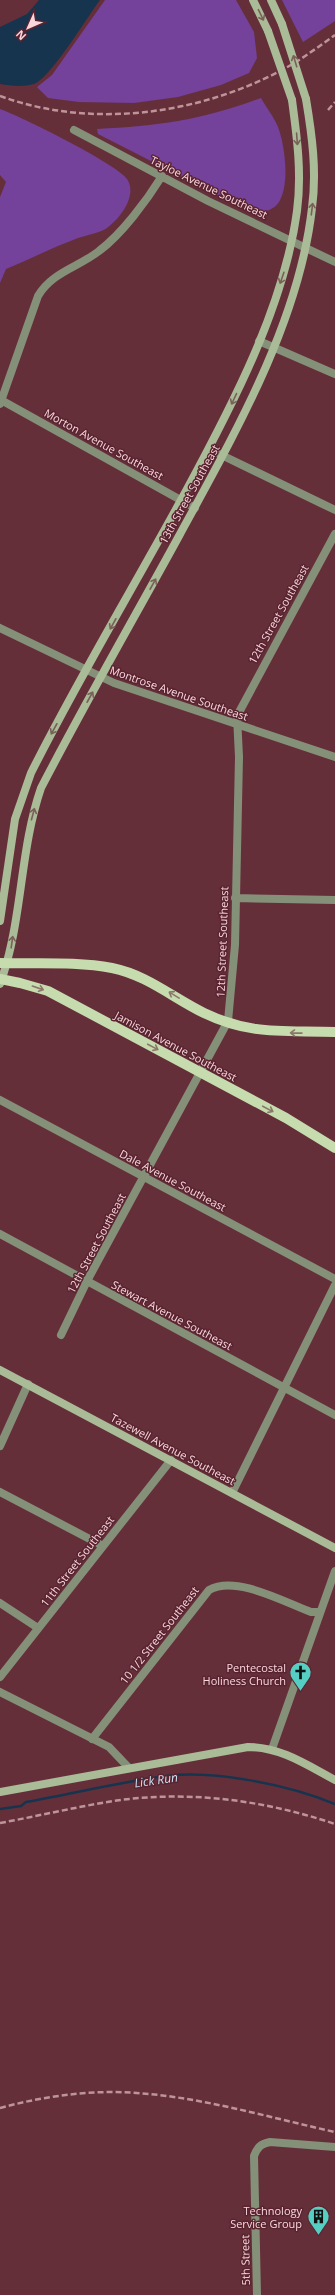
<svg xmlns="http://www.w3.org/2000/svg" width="335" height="2295" font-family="'Open Sans',sans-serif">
	<rect width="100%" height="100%" fill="#652f3a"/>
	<path fill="#74419b" d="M 105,0 L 236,0 L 254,32 L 257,58 L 249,73 L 221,85 L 178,97 L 134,103 L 79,102 L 48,98 L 37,87 L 52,75 Z
		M 282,0 L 335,0 L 335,21 L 303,42 Z
		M 261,98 C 266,107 274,117 278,127 C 285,145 290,185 279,202 C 274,210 264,212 255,214 L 98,134 L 97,129 C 159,126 202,120 261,98 Z
		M 0,109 C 20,116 117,164 127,179 C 138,195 120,219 107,228 C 100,233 87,235 78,238 C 54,247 30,259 6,269 L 0,283 L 0,197 L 6,182 L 0,175 Z"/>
	<path fill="#17344f" d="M 39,0 L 100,0 C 88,16 50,79 34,84 C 24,87 10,86 0,84 L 0,27 L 27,14 Z"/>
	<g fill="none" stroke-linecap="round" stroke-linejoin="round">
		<path stroke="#17344f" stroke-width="2.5" d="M 0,1809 L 21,1806 L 26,1802 C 72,1794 119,1782 166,1776 C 216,1770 289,1785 335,1804"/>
		<path stroke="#859079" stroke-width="8" d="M 74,130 L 208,201 L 335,262
			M 259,341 L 335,374
			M 1,400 L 195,508
			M 0,404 L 38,296 C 52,272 79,267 99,251 C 122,234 147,200 162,176
			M 209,449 L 335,510
			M 0,628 L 114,683 L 335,757
			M 235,898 L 335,900
			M 0,1100 L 335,1279
			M 0,1234 L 335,1415
			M 61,1335 L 87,1281 L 228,1021 L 235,945 L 239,757 L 237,716 L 335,534
			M 0,1446 L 28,1384
			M 0,1492 L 103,1546
			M 232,1493 L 335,1285
			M 0,1603 L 38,1628
			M 0,1677 L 171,1460
			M 0,1692 L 109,1747 L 129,1768
			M 92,1739 L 209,1590 C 236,1575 284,1602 311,1612 L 320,1612
			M 272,1749 L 335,1571
			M 257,2295 L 254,2156 C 257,2148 260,2144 270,2142 L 335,2147"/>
		<path stroke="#aabb97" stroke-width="8" d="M 253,0 L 268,31
			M 271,0 L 282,24
			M 0,921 L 15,819 L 31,773 C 79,677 135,585 186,491 C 232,406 284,307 297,211 C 302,174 297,137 292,100
			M 0,984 C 23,921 19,852 41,788 C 85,703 133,620 179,536 C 234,435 299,323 312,208 C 317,171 312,135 306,99
			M 0,1370 L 335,1548
			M 0,1792 L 248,1747 C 281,1747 307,1765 335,1780"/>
		<path stroke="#c6dcae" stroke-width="10" d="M 0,963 C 36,964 77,961 112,968 C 147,975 173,998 204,1013 C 252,1036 285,1030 335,1032
			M 0,979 L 20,983 L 48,991 L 286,1118 L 335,1148"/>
		<path stroke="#be949b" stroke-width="2.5" stroke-dasharray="6 3" stroke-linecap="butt" d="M 0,96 C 91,129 197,115 282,70 C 301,60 318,47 335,35
			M 328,110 L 335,102
			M 0,1823 C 38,1816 76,1807 113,1801 C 188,1790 264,1800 335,1824
			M 0,2108 C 37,2098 75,2092 114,2092 C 189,2093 262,2116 335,2132"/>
		<path stroke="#aabb97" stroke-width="8" d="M 282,24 L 306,99
			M 268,31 L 292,100"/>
	</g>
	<defs><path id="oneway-shaft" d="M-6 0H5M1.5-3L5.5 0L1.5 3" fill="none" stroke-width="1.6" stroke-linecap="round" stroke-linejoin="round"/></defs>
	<g stroke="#796059">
		<use href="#oneway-shaft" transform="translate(261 15) rotate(64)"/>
		<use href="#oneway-shaft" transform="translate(295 61) rotate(-107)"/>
		<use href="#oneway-shaft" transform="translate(297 139) rotate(86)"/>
		<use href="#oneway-shaft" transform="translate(312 209) rotate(-83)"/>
		<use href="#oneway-shaft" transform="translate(282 278) rotate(109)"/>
		<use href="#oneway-shaft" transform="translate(234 399) rotate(115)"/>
		<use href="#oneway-shaft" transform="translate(153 584) rotate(-61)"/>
		<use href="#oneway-shaft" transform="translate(113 624) rotate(119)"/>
		<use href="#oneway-shaft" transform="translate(90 697) rotate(-61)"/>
		<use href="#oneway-shaft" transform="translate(54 729) rotate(119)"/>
		<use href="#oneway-shaft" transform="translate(33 814) rotate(-75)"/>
		<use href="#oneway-shaft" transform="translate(12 942) rotate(-82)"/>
	</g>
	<g stroke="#8a7769">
		<use href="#oneway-shaft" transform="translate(38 988) rotate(19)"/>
		<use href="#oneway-shaft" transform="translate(174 995) rotate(-149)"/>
		<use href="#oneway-shaft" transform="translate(296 1033) rotate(-179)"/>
		<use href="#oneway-shaft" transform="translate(153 1047) rotate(28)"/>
		<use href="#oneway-shaft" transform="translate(268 1109) rotate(28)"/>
	</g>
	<defs>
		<symbol id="church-pin" viewBox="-11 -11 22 30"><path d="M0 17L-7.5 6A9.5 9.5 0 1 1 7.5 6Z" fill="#55cec4" stroke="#592430"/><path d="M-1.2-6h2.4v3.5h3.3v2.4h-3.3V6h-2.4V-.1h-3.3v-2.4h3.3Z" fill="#111"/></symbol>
		<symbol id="building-pin" viewBox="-11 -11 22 30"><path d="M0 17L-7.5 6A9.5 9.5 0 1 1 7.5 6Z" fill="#55cec4" stroke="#592430"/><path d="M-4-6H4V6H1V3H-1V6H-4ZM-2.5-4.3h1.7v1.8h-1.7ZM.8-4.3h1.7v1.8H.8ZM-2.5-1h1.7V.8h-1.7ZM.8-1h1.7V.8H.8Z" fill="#111"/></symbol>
	</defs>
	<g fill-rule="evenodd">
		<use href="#church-pin" x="288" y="1660" width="25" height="34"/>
		<use href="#building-pin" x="306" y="2204" width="25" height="34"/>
	</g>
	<g text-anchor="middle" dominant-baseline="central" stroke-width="3" stroke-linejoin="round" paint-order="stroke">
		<g font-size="11" fill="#f9d7dc" stroke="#592430">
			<text transform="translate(209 187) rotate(26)">Tayloe Avenue Southeast</text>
			<text transform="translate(104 444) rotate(29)">Morton Avenue Southeast</text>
			<text transform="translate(189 494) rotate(-61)">13th Street Southeast</text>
			<text transform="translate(278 614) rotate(-61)">12th Street Southeast</text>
			<text transform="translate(179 693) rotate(19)">Montrose Avenue Southeast</text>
			<text transform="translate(222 942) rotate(-88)">12th Street Southeast</text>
			<text transform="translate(176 1046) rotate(28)">Jamison Avenue Southeast</text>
			<text transform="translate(173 1180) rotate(28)">Dale Avenue Southeast</text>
			<text transform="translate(96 1243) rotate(-62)">12th Street Southeast</text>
			<text transform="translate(172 1315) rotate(28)">Stewart Avenue Southeast</text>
			<text transform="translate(173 1449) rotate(28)">Tazewell Avenue Southeast</text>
			<text transform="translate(77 1561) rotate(-52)">11th Street Southeast</text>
			<text transform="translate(159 1635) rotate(-52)">10 1/2 Street Southeast</text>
			<text transform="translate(245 2260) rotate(-91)">5th Street</text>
		</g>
		<g font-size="11" fill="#f9d7dc" stroke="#592430" text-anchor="end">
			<text x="286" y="1667">Pentecostal<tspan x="286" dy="13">Holiness Church</tspan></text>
			<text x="302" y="2210">Technology<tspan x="302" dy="13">Service Group</tspan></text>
		</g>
		<g font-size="12" font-style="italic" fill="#cbe0f4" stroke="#592430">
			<text transform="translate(156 1780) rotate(-8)">Lick Run</text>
		</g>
	</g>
	<g transform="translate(28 28) rotate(225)" stroke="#592430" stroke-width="3" paint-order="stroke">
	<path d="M0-3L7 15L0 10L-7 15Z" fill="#f9d7dc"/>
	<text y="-6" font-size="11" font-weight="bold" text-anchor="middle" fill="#f9d7dc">N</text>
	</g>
</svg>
